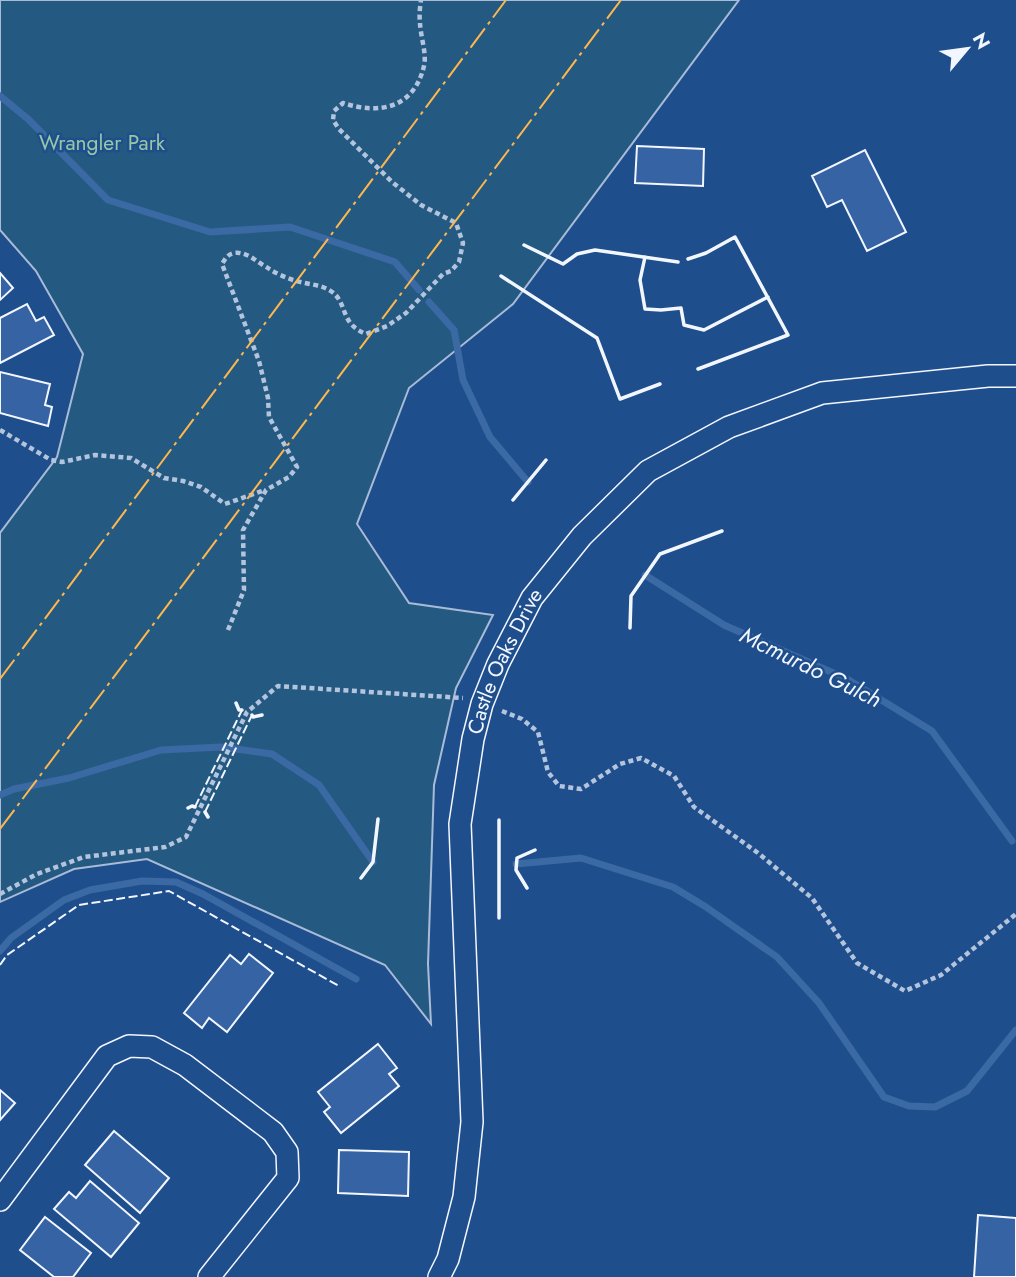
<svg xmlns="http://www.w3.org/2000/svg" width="1016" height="1277" font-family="Jost,sans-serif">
	<rect width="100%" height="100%" fill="#1f4e8c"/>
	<path fill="#245a82" stroke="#a8bbd7" stroke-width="2" d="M 0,0 L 739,0 L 513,304 L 409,388 L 357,524 L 409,603 L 493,615 L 456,688 L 434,785 L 428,964 L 431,1024 L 385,965 L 147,859 L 74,869 L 0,902 L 0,533 L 57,457 L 83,354 L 36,271 L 0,230 Z"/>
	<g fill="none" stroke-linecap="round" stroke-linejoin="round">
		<path stroke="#3b69a3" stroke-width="7" d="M 0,96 L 28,119 L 108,200 L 210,232 L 290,227 L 395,262 L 419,290
			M 429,302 L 454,330 L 463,380 L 490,437 L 528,482
			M 645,575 L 724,625 L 847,679 L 932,731 L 1012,841
			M 0,795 L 14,789 L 69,778 L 161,750 L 221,747 L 272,754 L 319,785 L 373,862
			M 516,864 L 581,858 L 673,887 L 706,907 L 777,957 L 819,1003 L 884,1097 L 909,1106 L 935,1107 L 967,1091 L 1016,1030
			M 0,951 L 11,938 L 64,900 L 90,890 L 142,881 L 176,882 L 203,894 L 356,979"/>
	</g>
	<path fill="#3563a3" stroke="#f2f6ff" stroke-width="2" d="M 637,146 L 704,149 L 703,186 L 635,183 Z
		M 865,150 L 906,232 L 867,251 L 842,200 L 827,207 L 812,176 Z
		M 0,273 L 13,288 L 0,300 Z
		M 27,304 L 36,321 L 44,317 L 54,335 L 0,363 L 0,318 Z
		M 0,372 L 50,384 L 45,405 L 52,407 L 48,426 L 0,413 Z
		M 249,954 L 273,973 L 227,1032 L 209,1018 L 202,1028 L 184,1013 L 230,955 L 241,964 Z
		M 378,1044 L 397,1068 L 389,1074 L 399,1086 L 341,1133 L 324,1112 L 330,1107 L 318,1092 Z
		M 0,1090 L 15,1103 L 0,1120 Z
		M 114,1131 L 169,1178 L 140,1213 L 85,1165 Z
		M 339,1150 L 409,1152 L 408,1196 L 338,1193 Z
		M 90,1181 L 139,1223 L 111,1257 L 54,1209 L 69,1192 L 76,1198 Z
		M 978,1215 L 1016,1218 L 1016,1277 L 974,1277 Z
		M 45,1217 L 91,1253 L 73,1277 L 54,1277 L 20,1250 Z"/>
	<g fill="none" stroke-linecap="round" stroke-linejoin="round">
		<defs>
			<g id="minor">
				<path d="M 0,1200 L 107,1056 L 129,1046 L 152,1047 L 185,1065 L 273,1132 L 287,1152 L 288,1178 L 209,1277"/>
				<path id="s1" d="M 439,1277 L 448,1259 L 464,1197 L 472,1122 L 460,824 L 473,739 L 482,704 L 498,664 L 532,598 L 582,536 L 648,471 L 729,427 L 822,393 L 988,376 L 1016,376"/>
			</g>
		</defs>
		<use href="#minor" stroke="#f2f6ff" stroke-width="24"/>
		<path stroke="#b3c4dc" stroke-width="4.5" stroke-dasharray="5 3.5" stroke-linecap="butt" d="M 0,430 L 51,460 L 62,462 L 95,455 L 131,458 L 164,478 L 183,481 L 201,487 L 225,504 L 265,490
			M 228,630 L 244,590 L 243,530 L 266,490 L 289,477 L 297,467 L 269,417 L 268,398 L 259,361 L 222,264 C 225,259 228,254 234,253 C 247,251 258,263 268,268 C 275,273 284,277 293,280 C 304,284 319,284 329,290 C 349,301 338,323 366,334 L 387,326 L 406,313 L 443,274 L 451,271 L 459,262 L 463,243 L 456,223 L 421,205 L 392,182 L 339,129 L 333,120 L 334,111 L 343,103 C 380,115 414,108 424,66 C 427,53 420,35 420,22 C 419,15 420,7 421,0
			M 502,711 L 522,719 L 538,732 L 548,772 L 559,786 L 581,789 L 620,764 L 641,758 L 674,776 L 694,807 L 758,853 L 812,898 L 857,963 L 905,991 L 941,975 L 1016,914
			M 0,894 L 37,874 L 84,857 L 165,847 L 186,837 L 247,712 L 278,686 L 463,698"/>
		<use href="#minor" stroke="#1f4e8c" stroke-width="21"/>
		<path stroke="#f2f6ff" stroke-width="2" stroke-dasharray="9 3.5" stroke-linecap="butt" d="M 195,807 L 242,710
			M 205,812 L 252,715
			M 0,965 L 7,955 L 79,905 L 169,891 L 339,986"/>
		<path stroke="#f2f6ff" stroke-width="3.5" d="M 524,245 L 563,264 L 577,254 L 595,250 L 678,262
			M 645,257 L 640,280 L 645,309 L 661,310 L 681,308 L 684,325 L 704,330 L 768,297
			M 688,259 L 706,253 L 735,237 L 788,335 L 698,369
			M 501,276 L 597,338 L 620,399 L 660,384
			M 513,500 L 546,460
			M 630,628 L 631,596 L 660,554 L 722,531
			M 236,703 L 239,710 L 242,710
			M 252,715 L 253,717 L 262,715
			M 188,808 L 192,806 L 195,807
			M 205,812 L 208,817
			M 361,878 L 373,862 L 378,819
			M 527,888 L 516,870 L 517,858 L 535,850
			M 499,918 L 499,820"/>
		<path stroke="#ffb74d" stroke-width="2" stroke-dasharray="24 5 3.5 5" stroke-linecap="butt" d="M 0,679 L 506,0
			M 0,829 L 621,0"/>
	</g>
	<g text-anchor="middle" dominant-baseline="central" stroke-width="5" stroke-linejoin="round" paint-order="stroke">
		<g font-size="21" fill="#97c8a6" stroke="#1f4e8c">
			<text x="102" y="143">Wrangler Park</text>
		</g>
		<g font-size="21" fill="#f2f6ff" stroke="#1f4e8c">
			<text stroke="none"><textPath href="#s1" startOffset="628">Castle Oaks Drive</textPath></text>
		</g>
		<g font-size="23" font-style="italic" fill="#f2f6ff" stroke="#1f4e8c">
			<text transform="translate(811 667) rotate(26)">Mcmurdo Gulch</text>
		</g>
	</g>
	<g transform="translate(967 49) rotate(61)" stroke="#1f4e8c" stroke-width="5" paint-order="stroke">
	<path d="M0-5L12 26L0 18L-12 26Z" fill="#f2f6ff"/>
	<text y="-10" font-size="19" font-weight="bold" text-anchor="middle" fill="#f2f6ff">N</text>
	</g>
</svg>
